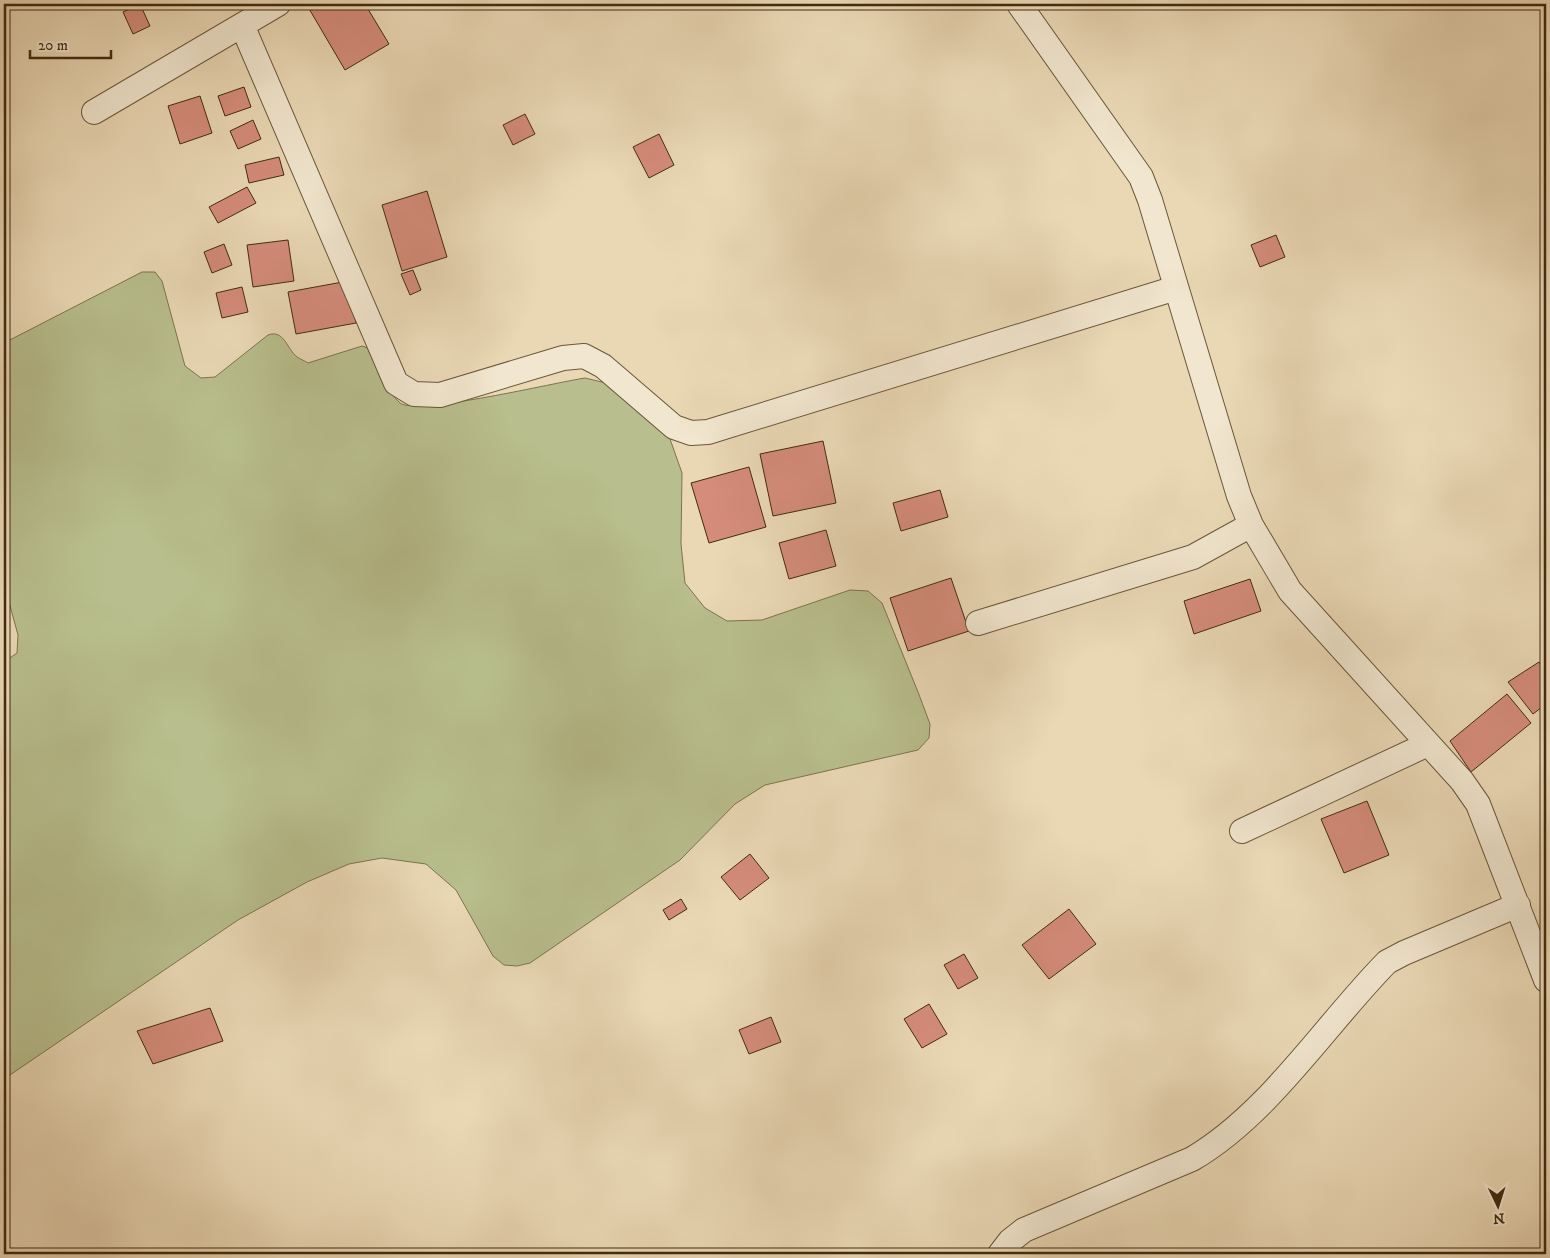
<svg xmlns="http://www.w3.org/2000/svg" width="1550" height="1258" font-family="'IM FELL DW Pica',serif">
	<rect width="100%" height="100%" fill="#ead8b5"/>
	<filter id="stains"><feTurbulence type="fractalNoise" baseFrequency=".004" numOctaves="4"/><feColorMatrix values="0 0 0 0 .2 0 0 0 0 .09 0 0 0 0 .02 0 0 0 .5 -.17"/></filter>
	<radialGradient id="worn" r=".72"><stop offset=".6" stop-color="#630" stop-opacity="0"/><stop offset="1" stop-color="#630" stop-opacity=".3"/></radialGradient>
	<path fill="#b8be8d" stroke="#7c744e" d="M 142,272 L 155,272 L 162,281 L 185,366 L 201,378 L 215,377 L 268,335 C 284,329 287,349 297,357 C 300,359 305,361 308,363 L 362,346 L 371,349 C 382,366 384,389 400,403 C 416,416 557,382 585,378 L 606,383 L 670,439 L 682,473 L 681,544 L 685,583 L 705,608 L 727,621 L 762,620 L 850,590 L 868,591 L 882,603 L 918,692 L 930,724 L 929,738 L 918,750 L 765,785 L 735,804 L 680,860 L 530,963 L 517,966 L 504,965 L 493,956 L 456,890 L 426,864 L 382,858 L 349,864 L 307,882 L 238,920 L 4,1079 L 4,662 L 17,653 L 18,635 L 4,584 L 4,343 Z"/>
	<path fill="#d58c7b" stroke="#412b10" d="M 140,4 L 150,26 L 133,34 L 123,12 Z
		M 314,4 L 365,4 L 389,44 L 345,70 L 308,7 Z
		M 244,87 L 251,107 L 225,116 L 218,96 Z
		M 200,96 L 212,133 L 180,144 L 168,106 Z
		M 525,114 L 535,134 L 513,145 L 503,125 Z
		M 253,120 L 261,139 L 238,149 L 230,131 Z
		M 659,134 L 674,165 L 649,178 L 633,147 Z
		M 279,157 L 284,175 L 249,183 L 245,165 Z
		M 247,187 L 256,203 L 218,223 L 209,207 Z
		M 427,191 L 447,257 L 402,271 L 382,205 Z
		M 1276,235 L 1285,257 L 1260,267 L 1251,245 Z
		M 288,240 L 294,281 L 253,287 L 247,245 Z
		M 224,244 L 232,265 L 212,273 L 204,252 Z
		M 413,270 L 421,290 L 410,295 L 401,274 Z
		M 348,281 L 356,323 L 296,334 L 288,292 Z
		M 242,287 L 248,312 L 222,318 L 216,293 Z
		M 823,441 L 836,503 L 773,516 L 760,454 Z
		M 749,467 L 766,527 L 709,543 L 691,483 Z
		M 940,490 L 948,517 L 901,531 L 893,503 Z
		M 826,530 L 836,566 L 789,579 L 779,543 Z
		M 951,578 L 969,631 L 908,651 L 890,598 Z
		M 1250,579 L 1261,611 L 1194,634 L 1184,601 Z
		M 1539,662 L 1546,672 L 1546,704 L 1533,714 L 1508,682 Z
		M 1507,694 L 1531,723 L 1471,772 L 1450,741 Z
		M 1367,801 L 1389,855 L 1344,873 L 1321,819 Z
		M 750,854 L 769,878 L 740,900 L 721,877 Z
		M 681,899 L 687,909 L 669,920 L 663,910 Z
		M 1069,909 L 1096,944 L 1049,979 L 1022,945 Z
		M 964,954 L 978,978 L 958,989 L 944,965 Z
		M 929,1004 L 947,1034 L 922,1048 L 904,1019 Z
		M 210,1008 L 223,1041 L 153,1064 L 137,1031 Z
		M 771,1017 L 781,1042 L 749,1054 L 739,1030 Z"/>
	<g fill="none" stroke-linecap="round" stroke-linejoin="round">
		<defs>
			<path id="street" d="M 1019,4 L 1141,177 L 1150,200 L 1239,496 L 1251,525 L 1290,591 L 1462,781 L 1478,804 L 1546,980
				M 242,25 L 396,383 L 414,394 L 440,395 L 563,358 L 584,356 L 603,366 L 674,427 L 691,433 L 708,432 L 1176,288
				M 94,112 L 278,4
				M 978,623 L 1193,557 L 1251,525
				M 1242,831 L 1428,744
				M 1000,1254 L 1010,1241 L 1024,1230 L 1192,1159 C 1269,1114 1324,1026 1387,962 L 1404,953 L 1518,905"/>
		</defs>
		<use href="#street" stroke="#6b5639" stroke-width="26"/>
		<use href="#street" stroke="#f1e6cf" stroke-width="24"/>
	</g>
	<rect width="1550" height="1258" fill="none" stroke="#ead8b5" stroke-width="20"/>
	<rect x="5" y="5" width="1540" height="1248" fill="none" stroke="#412b10" stroke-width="2.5"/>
	<rect x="10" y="10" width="1530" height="1238" fill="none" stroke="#412b10"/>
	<g transform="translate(1498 1206) rotate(176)" stroke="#f1e6cf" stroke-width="4" paint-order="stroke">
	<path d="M0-4L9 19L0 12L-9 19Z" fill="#412b10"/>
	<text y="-8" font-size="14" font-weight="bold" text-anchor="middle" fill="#412b10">N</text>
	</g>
	<path d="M30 50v8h81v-8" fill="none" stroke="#412b10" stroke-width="2.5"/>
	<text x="38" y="50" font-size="15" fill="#412b10" stroke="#f1e6cf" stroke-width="4" paint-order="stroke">20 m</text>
	<rect width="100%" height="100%" filter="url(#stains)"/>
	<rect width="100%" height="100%" fill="url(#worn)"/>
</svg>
